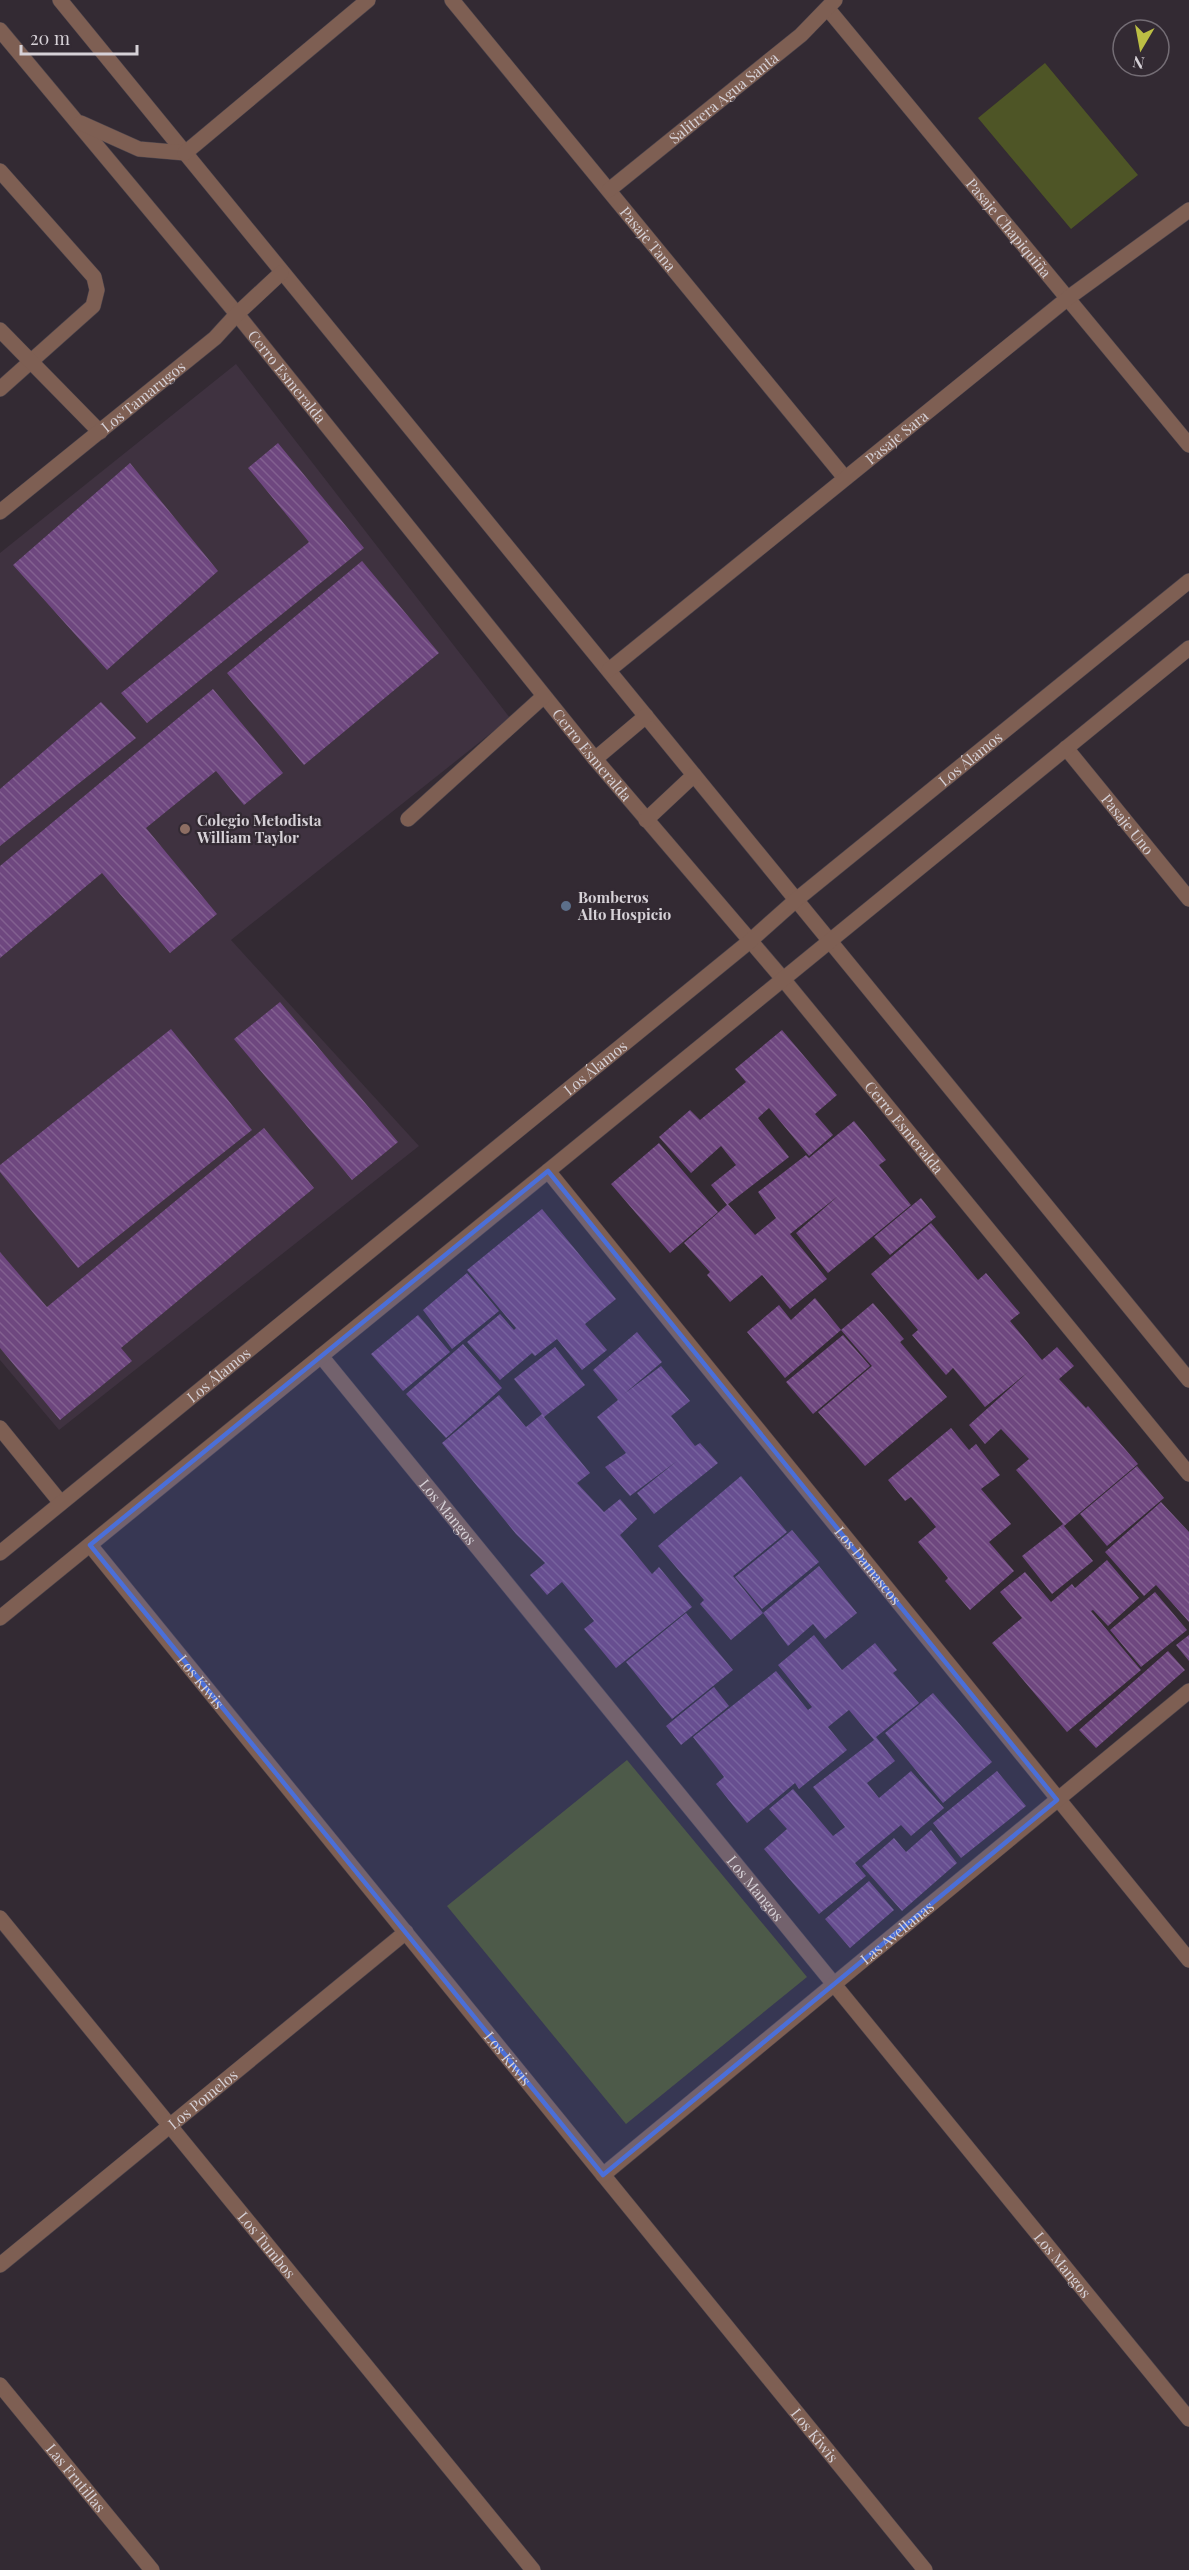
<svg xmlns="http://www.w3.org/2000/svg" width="1189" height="2570" font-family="'Playfair Display',serif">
	<defs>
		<pattern id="building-back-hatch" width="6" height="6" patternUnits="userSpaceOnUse" patternTransform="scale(1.5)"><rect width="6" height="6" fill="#6e477f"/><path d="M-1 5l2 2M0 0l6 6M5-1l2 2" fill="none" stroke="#826090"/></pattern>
	</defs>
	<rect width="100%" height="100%" fill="#332a33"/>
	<path fill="#3f3240" d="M 236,364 L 510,718 L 231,940 L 419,1146 L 59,1430 L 0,1360 L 0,553 Z"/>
	<path fill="#4e5526" d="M 1045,63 L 1138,175 L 1071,229 L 978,118 Z
		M 627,1760 L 807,1977 L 626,2124 L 447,1906 Z"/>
	<path fill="url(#building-back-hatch)" d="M 278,443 L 364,548 L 147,723 L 121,693 L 309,542 L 248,468 Z
		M 130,463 L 218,571 L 107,670 L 13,565 Z
		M 362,561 L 439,653 L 304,765 L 227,673 Z
		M 213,689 L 283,773 L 244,805 L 216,771 L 146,828 L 217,914 L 170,953 L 102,873 L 0,958 L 0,866 Z
		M 101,702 L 136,738 L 0,846 L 0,789 Z
		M 280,1002 L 398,1142 L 352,1180 L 234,1039 Z
		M 171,1029 L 252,1130 L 78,1268 L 0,1172 L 0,1165 Z
		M 782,1030 L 837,1095 L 815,1114 L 833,1135 L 809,1156 L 769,1108 L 758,1118 L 789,1157 L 727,1205 L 711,1185 L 736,1165 L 721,1146 L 691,1173 L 659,1137 L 690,1110 L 700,1120 L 746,1082 L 735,1069 Z
		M 854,1121 L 886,1160 L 879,1165 L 911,1205 L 828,1273 L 796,1233 L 838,1196 L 790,1234 L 827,1279 L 790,1309 L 762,1275 L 730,1302 L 707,1275 L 710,1272 L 684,1243 L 728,1204 L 755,1235 L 776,1218 L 758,1192 L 806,1155 L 809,1158 Z
		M 264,1128 L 314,1188 L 121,1348 L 132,1361 L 60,1420 L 0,1348 L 0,1252 L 47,1307 Z
		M 659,1143 L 718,1212 L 670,1253 L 611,1184 Z
		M 921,1198 L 936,1217 L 890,1255 L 874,1237 Z
		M 542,1209 L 616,1299 L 585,1324 L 607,1350 L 582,1370 L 557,1339 L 535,1356 L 532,1353 L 500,1380 L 467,1342 L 500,1314 L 514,1330 L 516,1328 L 467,1270 Z
		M 931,1223 L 978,1280 L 986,1273 L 1020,1313 L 1010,1321 L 1042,1360 L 1057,1347 L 1074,1366 L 1059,1379 L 1086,1408 L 1088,1406 L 1138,1464 L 1064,1526 L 1093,1561 L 1052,1594 L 1022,1556 L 1063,1524 L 1016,1470 L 1029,1459 L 1001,1429 L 985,1444 L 969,1425 L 1028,1372 L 985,1407 L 953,1368 L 946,1375 L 912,1335 L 918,1330 L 871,1274 Z
		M 467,1273 L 499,1311 L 452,1349 L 423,1310 Z
		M 815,1298 L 841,1330 L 785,1378 L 747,1332 L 779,1305 L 791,1320 Z
		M 873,1303 L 904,1339 L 900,1342 L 947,1397 L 865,1466 L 818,1412 L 872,1366 L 841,1330 Z
		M 418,1315 L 450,1352 L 403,1391 L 371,1354 Z
		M 637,1332 L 662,1362 L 624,1394 L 661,1366 L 690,1401 L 671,1416 L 695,1446 L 700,1443 L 718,1463 L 654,1514 L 637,1493 L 677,1461 L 630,1496 L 605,1467 L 626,1453 L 597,1417 L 618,1400 L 593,1370 Z
		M 843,1335 L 870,1366 L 813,1414 L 786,1382 Z
		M 463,1344 L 502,1388 L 446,1438 L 406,1394 Z
		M 555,1347 L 585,1385 L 544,1417 L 590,1473 L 577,1483 L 604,1512 L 620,1499 L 637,1519 L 620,1535 L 652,1574 L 659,1567 L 692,1607 L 616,1668 L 584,1629 L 594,1621 L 562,1582 L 547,1595 L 530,1575 L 545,1563 L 516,1534 L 442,1443 L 499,1395 L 526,1427 L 542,1414 L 514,1379 Z
		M 951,1428 L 969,1450 L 976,1444 L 1000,1475 L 981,1489 L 1011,1524 L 989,1542 L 1014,1571 L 970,1610 L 945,1581 L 948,1578 L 918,1542 L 936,1527 L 911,1497 L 905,1501 L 888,1480 Z
		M 1137,1466 L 1164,1498 L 1107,1546 L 1080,1514 Z
		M 741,1476 L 787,1532 L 733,1576 L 763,1613 L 819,1566 L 857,1613 L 825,1639 L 813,1624 L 788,1646 L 763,1613 L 731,1640 L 700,1604 L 704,1600 L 658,1546 Z
		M 1161,1502 L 1189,1532 L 1189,1622 L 1156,1585 L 1144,1596 L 1105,1552 Z
		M 792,1530 L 819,1562 L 762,1609 L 735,1577 Z
		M 1107,1560 L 1139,1598 L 1108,1626 L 1093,1610 L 1091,1611 L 1141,1670 L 1067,1732 L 992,1643 L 1022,1618 L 1000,1592 L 1025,1572 L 1051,1602 L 1072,1584 L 1075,1588 Z
		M 1155,1592 L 1187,1630 L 1141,1667 L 1110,1630 Z
		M 686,1613 L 733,1670 L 672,1719 L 626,1662 Z
		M 814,1635 L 842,1670 L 875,1643 L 897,1670 L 893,1673 L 919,1703 L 876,1737 L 895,1761 L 867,1783 L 879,1798 L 911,1771 L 944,1808 L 911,1836 L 901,1825 L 855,1863 L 866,1876 L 819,1914 L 764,1849 L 787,1829 L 769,1809 L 793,1789 L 833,1836 L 845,1827 L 813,1787 L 874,1740 L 849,1710 L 828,1727 L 847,1750 L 799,1789 L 795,1783 L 747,1823 L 716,1784 L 724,1777 L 693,1737 L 776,1671 L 808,1710 L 812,1707 L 778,1665 Z
		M 1189,1635 L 1189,1661 L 1176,1645 Z
		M 1168,1651 L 1185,1670 L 1096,1748 L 1079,1730 Z
		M 714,1687 L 729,1706 L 681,1745 L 666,1726 Z
		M 933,1693 L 992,1762 L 943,1803 L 885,1733 Z
		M 997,1771 L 1026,1806 L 961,1858 L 933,1823 Z
		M 931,1830 L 957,1863 L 902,1911 L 862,1866 L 894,1838 L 906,1852 Z
		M 869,1881 L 894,1910 L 850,1948 L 825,1919 Z"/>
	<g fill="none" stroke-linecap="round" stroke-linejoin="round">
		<defs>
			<g id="minor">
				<path d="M 60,0 L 1189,1380"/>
				<path id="s1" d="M 452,0 L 845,478"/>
				<path id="s2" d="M 828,9 L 1189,445"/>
				<path id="s3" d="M 0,30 L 237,314 L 595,759 L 783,979 L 1189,1474"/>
				<path d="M 81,123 L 139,149 L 185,153"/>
				<path d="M 185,153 L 368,0"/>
				<path d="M 0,171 L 94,277 L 97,290 L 93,306 L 0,389"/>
				<path id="s4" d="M 609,190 L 801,35 L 835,0"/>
				<path d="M 0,330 L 100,432"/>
				<path id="s5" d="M 0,512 L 215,338 L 237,314 L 281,273"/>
				<path id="s6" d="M 609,670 L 1068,298 L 1189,210"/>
				<path id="s7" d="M 1066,748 L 1189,899"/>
				<path d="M 595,759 L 646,716"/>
				<path d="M 408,819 L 544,696"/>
				<path d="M 646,820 L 694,775"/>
				<path id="s8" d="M 548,1171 L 1189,1960"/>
				<path id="s9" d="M 321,1356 L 1189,2419"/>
				<path d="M 0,1428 L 61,1503"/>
				<path id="s10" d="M 90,1545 L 925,2570"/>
				<path id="s11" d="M 0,1553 L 750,941 L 796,900 L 1189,581"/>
				<path d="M 0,1618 L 1189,648"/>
				<path id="s12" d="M 0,1918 L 533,2570"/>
				<path id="s13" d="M 603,2175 L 1189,1691"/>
				<path id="s14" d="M 0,2265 L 406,1932"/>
				<path id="s15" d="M 0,2385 L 152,2570"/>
			</g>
		</defs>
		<use href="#minor" stroke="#4d454d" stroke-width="16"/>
		<use href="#minor" stroke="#7e5f53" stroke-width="15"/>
	</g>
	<path fill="#4b6fd8" fill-opacity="0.2" stroke="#4b6fd8" stroke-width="4.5" stroke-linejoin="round" d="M 548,1171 L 1057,1800 L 603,2175 L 90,1545 Z"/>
	<circle fill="#8d6e63" stroke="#332a33" stroke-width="2" cx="185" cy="829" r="6"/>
	<circle fill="#5c6f8a" stroke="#332a33" stroke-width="2" cx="566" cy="906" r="6"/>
	<g text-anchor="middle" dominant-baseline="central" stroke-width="4.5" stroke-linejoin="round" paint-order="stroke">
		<g font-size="15" fill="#d6d1d7" stroke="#332a33">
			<text stroke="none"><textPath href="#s4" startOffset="147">Salitrera Agua Santa</textPath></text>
			<text stroke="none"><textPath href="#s2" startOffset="284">Pasaje Chapiquiña</textPath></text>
			<text stroke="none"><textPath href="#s1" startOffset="309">Pasaje Tana</textPath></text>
			<text stroke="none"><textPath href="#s3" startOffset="450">Cerro Esmeralda</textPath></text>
			<text stroke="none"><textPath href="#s5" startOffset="184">Los Tamarugos</textPath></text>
			<text stroke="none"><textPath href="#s6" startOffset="370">Pasaje Sara</textPath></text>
			<text stroke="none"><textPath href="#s3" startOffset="936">Cerro Esmeralda</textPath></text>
			<text stroke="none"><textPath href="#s11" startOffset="1254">Los Álamos</textPath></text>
			<text stroke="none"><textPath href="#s7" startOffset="98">Pasaje Uno</textPath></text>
			<text stroke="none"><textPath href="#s11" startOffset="768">Los Álamos</textPath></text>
			<text stroke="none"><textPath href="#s3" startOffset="1422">Cerro Esmeralda</textPath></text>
			<text stroke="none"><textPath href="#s11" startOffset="282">Los Álamos</textPath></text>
			<text stroke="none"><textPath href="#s9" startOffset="201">Los Mangos</textPath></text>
			<text stroke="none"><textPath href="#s8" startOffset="508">Los Damascos</textPath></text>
			<text stroke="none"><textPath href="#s10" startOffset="176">Los Kiwis</textPath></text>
			<text stroke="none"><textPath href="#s9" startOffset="687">Los Mangos</textPath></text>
			<text stroke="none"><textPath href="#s13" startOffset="381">Las Avellanas</textPath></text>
			<text stroke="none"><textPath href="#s10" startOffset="662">Los Kiwis</textPath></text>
			<text stroke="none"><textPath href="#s14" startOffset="262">Los Pomelos</textPath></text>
			<text stroke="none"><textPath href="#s12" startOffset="422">Los Tumbos</textPath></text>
			<text stroke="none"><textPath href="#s9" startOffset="1173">Los Mangos</textPath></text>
			<text stroke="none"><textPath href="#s10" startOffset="1148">Los Kiwis</textPath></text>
			<text stroke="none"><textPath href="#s15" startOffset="120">Las Frutillas</textPath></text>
		</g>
		<g font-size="15" font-weight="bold" fill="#d6d1d7" stroke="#332a33" text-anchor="start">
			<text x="197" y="820">Colegio Metodista<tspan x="197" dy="17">William Taylor</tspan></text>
			<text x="578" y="897">Bomberos<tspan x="578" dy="17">Alto Hospicio</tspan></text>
		</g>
	</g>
	<g transform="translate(1141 48) rotate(190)"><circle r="28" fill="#332a33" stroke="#746d75" stroke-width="1.5"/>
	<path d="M0-4.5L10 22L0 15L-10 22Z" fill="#bcbf44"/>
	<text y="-9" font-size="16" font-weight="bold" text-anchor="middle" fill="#d6d1d7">N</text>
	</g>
	<path d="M21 45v9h116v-9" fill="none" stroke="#d6d1d7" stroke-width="3"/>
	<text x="30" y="45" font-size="18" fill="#d6d1d7" stroke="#332a33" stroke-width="4.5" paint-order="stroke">20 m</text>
</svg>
